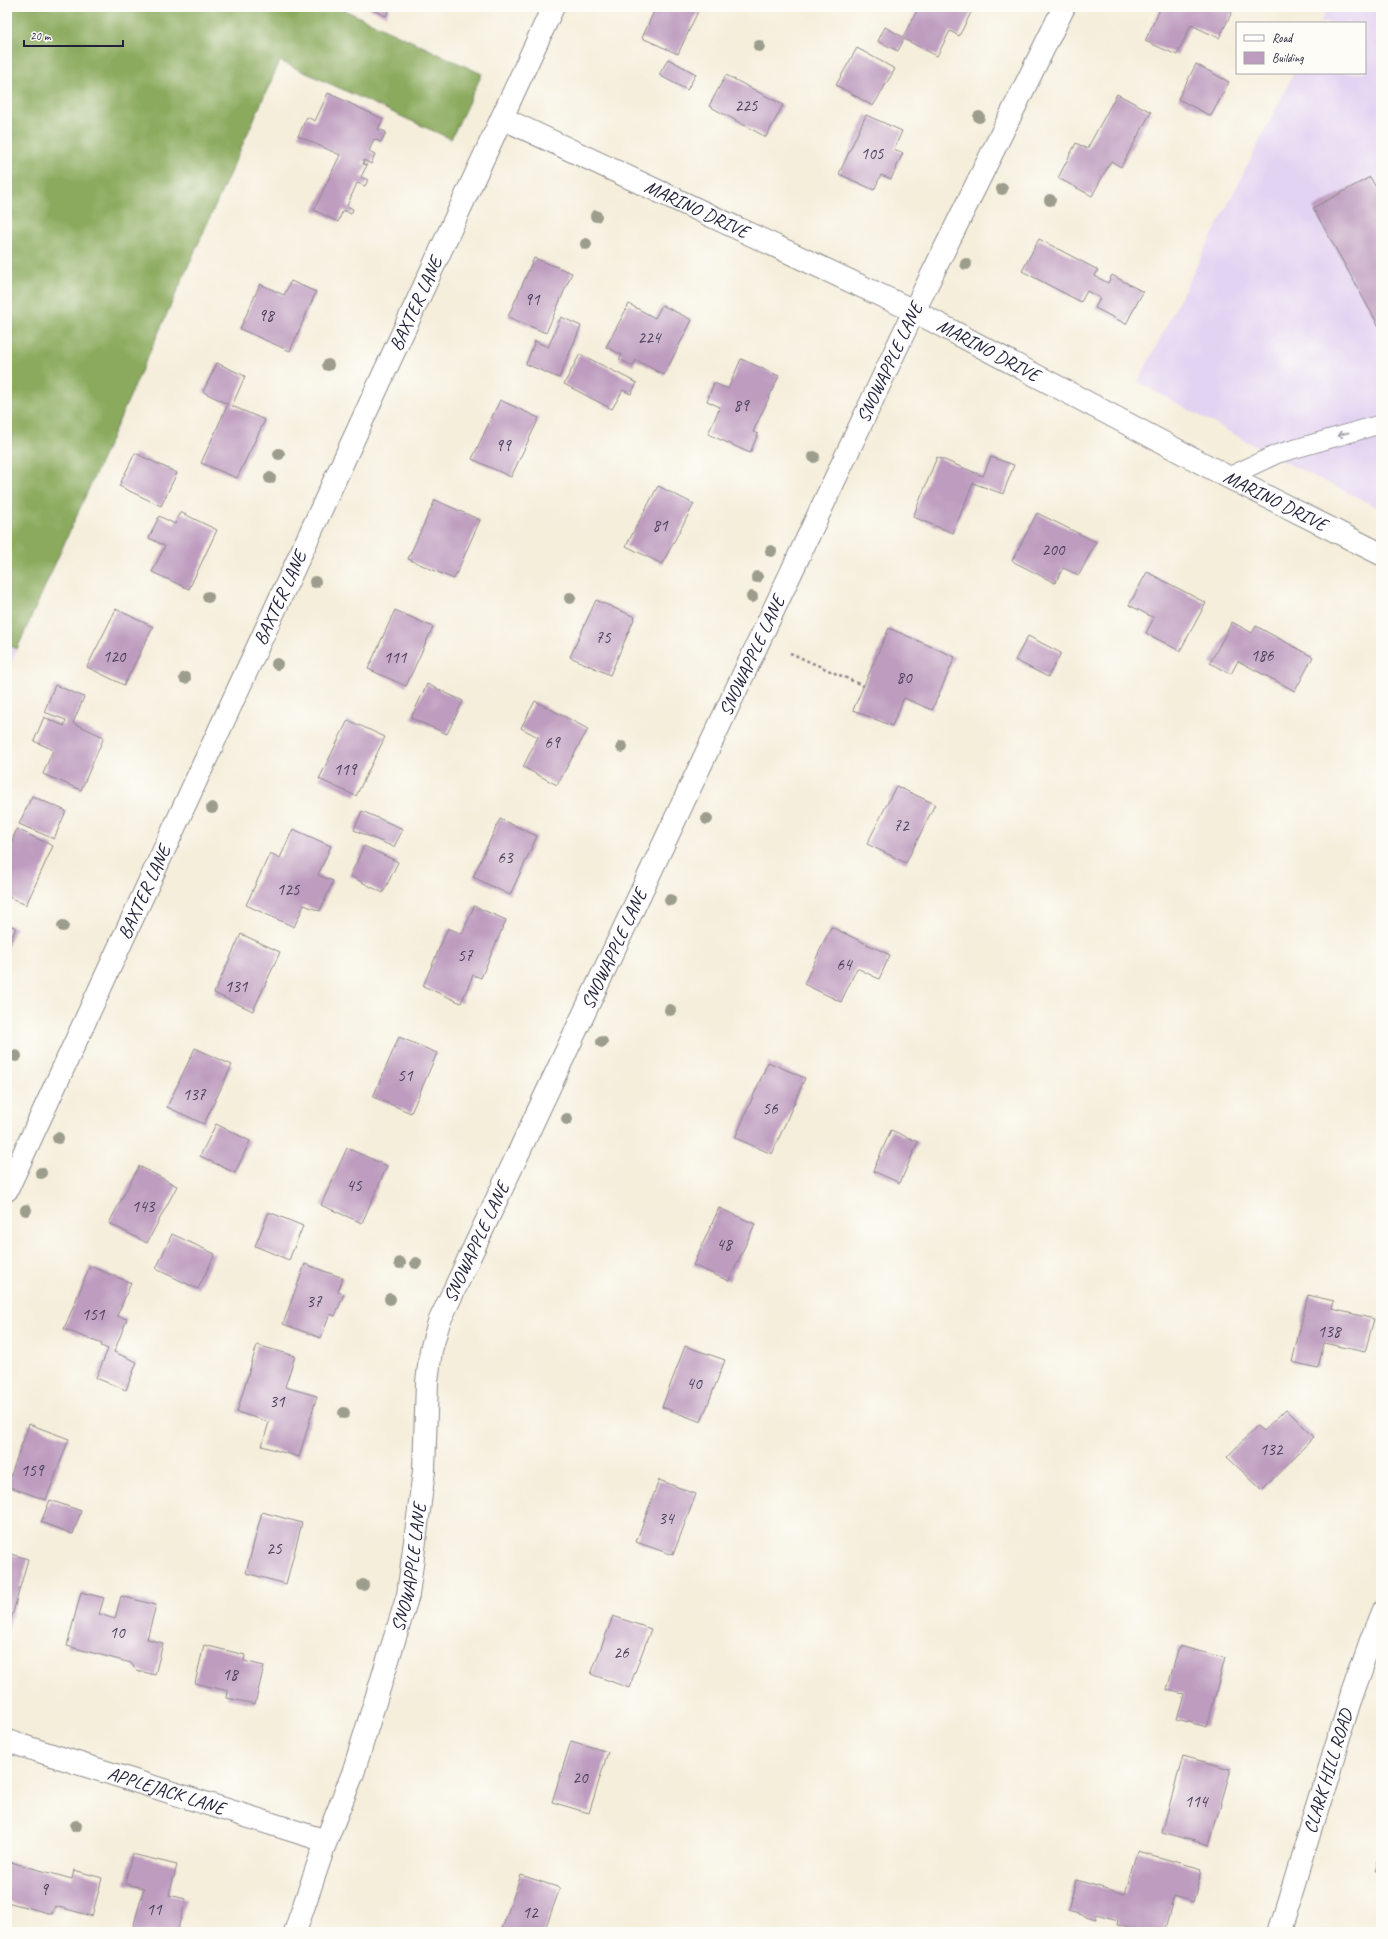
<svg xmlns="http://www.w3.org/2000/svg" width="1388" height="1939" font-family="Caveat,sans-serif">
	<rect width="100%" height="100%" fill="#fdfcf7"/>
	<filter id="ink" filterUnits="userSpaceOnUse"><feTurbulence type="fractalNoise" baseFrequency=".025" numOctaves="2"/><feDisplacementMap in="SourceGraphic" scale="8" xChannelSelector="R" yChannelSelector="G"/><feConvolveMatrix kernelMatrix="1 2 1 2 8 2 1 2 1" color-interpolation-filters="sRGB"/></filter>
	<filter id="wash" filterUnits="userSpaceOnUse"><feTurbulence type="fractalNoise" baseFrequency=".012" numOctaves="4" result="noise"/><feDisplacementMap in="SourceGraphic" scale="16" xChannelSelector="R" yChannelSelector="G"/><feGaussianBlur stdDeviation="0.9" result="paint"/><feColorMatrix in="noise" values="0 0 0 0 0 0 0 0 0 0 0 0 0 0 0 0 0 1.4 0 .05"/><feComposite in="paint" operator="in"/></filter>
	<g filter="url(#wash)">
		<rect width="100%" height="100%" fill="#f5eedb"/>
		<path fill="#e3d3f2" d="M 1328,7 L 1381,7 L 1381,509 L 1281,460 L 1138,382 L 1294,73 L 1365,73 L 1365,23 L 1320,23 Z
			M 7,645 L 17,649 L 7,673 Z"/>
		<path fill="#8baa5d" stroke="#56664c" d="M 7,7 L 338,7 L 482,74 L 451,139 L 280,61 L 17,649 L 7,645 Z"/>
		<g id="blocks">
			<path fill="#be9cbf" d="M 366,7 L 390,7 L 386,16 Z
				M 656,7 L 700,7 L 678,54 L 642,38 Z
				M 919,7 L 974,7 L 959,36 L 950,31 L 937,56 L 904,39 L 898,51 L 878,41 L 885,27 L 903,37 Z
				M 1161,7 L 1222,7 L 1232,12 L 1219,38 L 1191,25 L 1177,55 L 1145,41 Z
				M 857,48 L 895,69 L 873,106 L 836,85 Z
				M 668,59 L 696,74 L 687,90 L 659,75 Z
				M 1196,64 L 1229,82 L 1211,116 L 1178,99 Z
				M 726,75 L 783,105 L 766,137 L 709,106 Z
				M 328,93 L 383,119 L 378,129 L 386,132 L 381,142 L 374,139 L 369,151 L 375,154 L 371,164 L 364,160 L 363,164 L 367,165 L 361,177 L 368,180 L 365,186 L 357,183 L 347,206 L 353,209 L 351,214 L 343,210 L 338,222 L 314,210 L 340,155 L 298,136 L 307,117 L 315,121 Z
				M 1117,94 L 1151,112 L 1121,167 L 1111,161 L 1092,196 L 1058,178 L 1076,143 L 1087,149 Z
				M 866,115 L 902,131 L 894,149 L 903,153 L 891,179 L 881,175 L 874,190 L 839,174 Z
				M 1370,177 L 1381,197 L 1381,330 L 1313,208 Z
				M 1039,239 L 1098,270 L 1095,276 L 1108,283 L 1112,275 L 1143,292 L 1126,324 L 1095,308 L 1100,298 L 1087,291 L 1081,302 L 1022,271 Z
				M 534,258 L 572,273 L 546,333 L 508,317 Z
				M 291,281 L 316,292 L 290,351 L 240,329 L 260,284 L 284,295 Z
				M 629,304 L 655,318 L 662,305 L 692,320 L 664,375 L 636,360 L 633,366 L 619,359 L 622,355 L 606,347 Z
				M 561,317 L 581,326 L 559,378 L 526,364 L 535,341 L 548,347 Z
				M 580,354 L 637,383 L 631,394 L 623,390 L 612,409 L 564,384 Z
				M 741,359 L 779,376 L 753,432 L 758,434 L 750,453 L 708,434 L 720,407 L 707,401 L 714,383 L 728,389 Z
				M 217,363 L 245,376 L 232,406 L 265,420 L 237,478 L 201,463 L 228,404 L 203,392 Z
				M 500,400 L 539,418 L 511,477 L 472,459 Z
				M 135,453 L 177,473 L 161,506 L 119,486 Z
				M 937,457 L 983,476 L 991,457 L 1014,465 L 1003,494 L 973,483 L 953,533 L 913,517 Z
				M 658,486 L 694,504 L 662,564 L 626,546 Z
				M 435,500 L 480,520 L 454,579 L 408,559 Z
				M 180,512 L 217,530 L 189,589 L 152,572 L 165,546 L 149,538 L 159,516 L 175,524 Z
				M 1037,513 L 1096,542 L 1079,575 L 1063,568 L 1055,583 L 1012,561 Z
				M 1147,572 L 1206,603 L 1180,651 L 1146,633 L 1154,618 L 1129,605 Z
				M 596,600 L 635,617 L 610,675 L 570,657 Z
				M 116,609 L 153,627 L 124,685 L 87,667 Z
				M 395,610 L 433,627 L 406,686 L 368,669 Z
				M 1232,622 L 1252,633 L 1256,626 L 1313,657 L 1295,691 L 1238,661 L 1231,674 L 1210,663 Z
				M 889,628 L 955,657 L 932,710 L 904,698 L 892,726 L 853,710 Z
				M 1028,636 L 1061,653 L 1048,677 L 1015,660 Z
				M 427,684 L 463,701 L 447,734 L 411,718 Z
				M 55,685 L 84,697 L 73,723 L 104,737 L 81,790 L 43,774 L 53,750 L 34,741 L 44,717 L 64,726 L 66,720 L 44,712 Z
				M 535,701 L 588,729 L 557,785 L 523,767 L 538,737 L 521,728 Z
				M 348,720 L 385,737 L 356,796 L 319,779 Z
				M 896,786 L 935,804 L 906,863 L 867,844 Z
				M 32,796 L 66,811 L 54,839 L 19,824 Z
				M 362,811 L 403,829 L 394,847 L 354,830 Z
				M 500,819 L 537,836 L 510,895 L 473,877 Z
				M 17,829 L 53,846 L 26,905 L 7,896 L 7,842 L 11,843 Z
				M 293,829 L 331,846 L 318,875 L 333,881 L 320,911 L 304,905 L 294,927 L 246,905 L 270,853 L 280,858 Z
				M 364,846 L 398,862 L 383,893 L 350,876 Z
				M 474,906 L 506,920 L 481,978 L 473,975 L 461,1003 L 423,986 L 448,928 L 462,934 Z
				M 7,924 L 16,928 L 7,948 Z
				M 831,927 L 890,955 L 879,979 L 857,968 L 841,1002 L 804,984 Z
				M 241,934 L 280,952 L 253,1011 L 214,993 Z
				M 399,1037 L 437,1053 L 411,1113 L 373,1097 Z
				M 195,1048 L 232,1065 L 204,1124 L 167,1107 Z
				M 768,1062 L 805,1078 L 772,1154 L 735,1138 Z
				M 216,1124 L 250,1141 L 235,1173 L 200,1156 Z
				M 891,1130 L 918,1142 L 900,1183 L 873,1171 Z
				M 347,1148 L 387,1166 L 362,1223 L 321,1205 Z
				M 139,1166 L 177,1186 L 147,1243 L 109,1223 Z
				M 719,1208 L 755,1224 L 729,1281 L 693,1265 Z
				M 269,1212 L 303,1226 L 289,1260 L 255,1246 Z
				M 172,1234 L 215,1254 L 198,1289 L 156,1269 Z
				M 305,1264 L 343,1278 L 338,1292 L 344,1294 L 335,1316 L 330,1314 L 321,1338 L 283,1324 Z
				M 90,1266 L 131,1283 L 117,1316 L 127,1319 L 114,1352 L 137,1362 L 126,1390 L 96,1378 L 108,1349 L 101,1346 L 102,1344 L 64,1329 Z
				M 1308,1295 L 1334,1301 L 1332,1309 L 1374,1319 L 1365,1352 L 1324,1343 L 1318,1368 L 1292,1362 Z
				M 257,1345 L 295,1356 L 285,1387 L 317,1396 L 299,1457 L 262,1446 L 269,1422 L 237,1412 Z
				M 685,1346 L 725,1360 L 701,1422 L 662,1407 Z
				M 1286,1409 L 1314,1437 L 1262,1490 L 1227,1457 L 1257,1426 L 1263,1431 Z
				M 29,1424 L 69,1439 L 46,1500 L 7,1486 Z
				M 659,1480 L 696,1494 L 673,1555 L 636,1542 Z
				M 50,1500 L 81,1511 L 73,1534 L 41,1522 Z
				M 262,1512 L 302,1523 L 286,1584 L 246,1573 Z
				M 7,1553 L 28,1559 L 7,1634 Z
				M 81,1592 L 104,1598 L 99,1614 L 115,1619 L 121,1596 L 156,1605 L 147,1639 L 163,1643 L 155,1675 L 136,1670 L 131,1663 L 67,1646 Z
				M 613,1616 L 651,1629 L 629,1688 L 591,1674 Z
				M 204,1645 L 245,1655 L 244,1661 L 264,1666 L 255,1704 L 227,1698 L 228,1691 L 195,1683 Z
				M 1179,1646 L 1225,1658 L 1207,1727 L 1177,1719 L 1184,1694 L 1167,1690 Z
				M 571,1741 L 608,1752 L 589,1813 L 552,1802 Z
				M 1183,1756 L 1231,1769 L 1209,1845 L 1162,1832 Z
				M 1381,1850 L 1381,1872 L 1375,1871 Z
				M 1137,1851 L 1202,1869 L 1193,1902 L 1174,1896 L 1164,1932 L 1142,1932 L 1117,1925 L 1118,1920 L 1096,1914 L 1096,1919 L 1068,1911 L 1076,1880 L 1125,1894 Z
				M 132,1854 L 177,1865 L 169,1895 L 186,1899 L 177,1932 L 132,1932 L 144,1888 L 125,1884 Z
				M 7,1861 L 72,1879 L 74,1870 L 102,1878 L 92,1916 L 55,1906 L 52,1914 L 7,1902 Z
				M 521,1875 L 560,1888 L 544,1932 L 501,1932 Z"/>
		</g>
	</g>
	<g filter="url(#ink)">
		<use href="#blocks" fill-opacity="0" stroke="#8c888b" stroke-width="1"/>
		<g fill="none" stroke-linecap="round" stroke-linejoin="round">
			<defs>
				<path id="lane" d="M 1228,477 L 1277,454 L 1381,424"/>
				<g id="street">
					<path id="s1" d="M 502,118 L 914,311 L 1228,477 L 1381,554"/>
					<path id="s2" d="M 7,1741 L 326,1841"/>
					<path id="s3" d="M 295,1932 L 326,1841 L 353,1773 L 408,1595 L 424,1471 L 427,1382 L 431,1350 L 439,1322 L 914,311 L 1064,7"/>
					<path id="s4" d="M 1279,1932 L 1352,1694 L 1381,1612"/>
				</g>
				<g id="secondary">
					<path id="s5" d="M 7,1190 L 553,7"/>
				</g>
			</defs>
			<use href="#lane" stroke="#8c888b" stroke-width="20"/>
			<use href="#street" stroke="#8c888b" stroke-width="24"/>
			<use href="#secondary" stroke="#8c888b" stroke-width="24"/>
			<path stroke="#8c888b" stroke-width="2.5" stroke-dasharray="3 3" stroke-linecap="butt" d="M 790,653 L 864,686"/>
			<use href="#lane" stroke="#fff" stroke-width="18"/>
			<use href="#street" stroke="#fff" stroke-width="22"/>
			<use href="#secondary" stroke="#fff" stroke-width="22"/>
		</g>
		<g fill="#9c9d8c">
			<circle cx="759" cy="46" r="6"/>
			<circle cx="979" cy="117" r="6"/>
			<circle cx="1002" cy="189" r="6"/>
			<circle cx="1050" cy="200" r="6"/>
			<circle cx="596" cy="216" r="6"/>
			<circle cx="586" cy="244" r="6"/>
			<circle cx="966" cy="264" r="6"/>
			<circle cx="328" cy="365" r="6"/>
			<circle cx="279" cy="454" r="6"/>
			<circle cx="814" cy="457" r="6"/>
			<circle cx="270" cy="478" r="6"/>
			<circle cx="771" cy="551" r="6"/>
			<circle cx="757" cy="577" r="6"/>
			<circle cx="315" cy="582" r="6"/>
			<circle cx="208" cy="597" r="6"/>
			<circle cx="752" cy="597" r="6"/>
			<circle cx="570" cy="598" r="6"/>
			<circle cx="277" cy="664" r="6"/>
			<circle cx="185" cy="678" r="6"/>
			<circle cx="622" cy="747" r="6"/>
			<circle cx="212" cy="808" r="6"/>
			<circle cx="707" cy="819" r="6"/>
			<circle cx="670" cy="900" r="6"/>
			<circle cx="63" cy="926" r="6"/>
			<circle cx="670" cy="1010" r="6"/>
			<circle cx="602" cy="1042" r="6"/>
			<circle cx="16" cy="1056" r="6"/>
			<circle cx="567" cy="1119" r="6"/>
			<circle cx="58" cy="1138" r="6"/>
			<circle cx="41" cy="1173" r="6"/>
			<circle cx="26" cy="1210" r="6"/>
			<circle cx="400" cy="1263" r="6"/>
			<circle cx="416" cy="1263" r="6"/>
			<circle cx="390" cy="1299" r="6"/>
			<circle cx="344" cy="1413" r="6"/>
			<circle cx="363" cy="1585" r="6"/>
			<circle cx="76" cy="1826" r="6"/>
		</g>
		<defs><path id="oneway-shaft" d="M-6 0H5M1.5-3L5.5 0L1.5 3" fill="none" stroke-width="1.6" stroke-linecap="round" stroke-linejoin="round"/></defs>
		<use stroke="#9c9ca7" href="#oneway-shaft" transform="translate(1343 434) rotate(165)"/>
	</g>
	<g text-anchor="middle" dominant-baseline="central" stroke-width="4" stroke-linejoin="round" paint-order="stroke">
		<g font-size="17" fill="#49405c">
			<text x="746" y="105">225</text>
			<text x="872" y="153">105</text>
			<text x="532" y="299">91</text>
			<text x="266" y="315">98</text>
			<text x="649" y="337">224</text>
			<text x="741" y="405">89</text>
			<text x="503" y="445">99</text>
			<text x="660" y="525">81</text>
			<text x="1053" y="549">200</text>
			<text x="603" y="637">75</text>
			<text x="1262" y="655">186</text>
			<text x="114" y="656">120</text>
			<text x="395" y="657">111</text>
			<text x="904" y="677">80</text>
			<text x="552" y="742">69</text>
			<text x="345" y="769">119</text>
			<text x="901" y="825">72</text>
			<text x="505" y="857">63</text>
			<text x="288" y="889">125</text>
			<text x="465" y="955">57</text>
			<text x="844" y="964">64</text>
			<text x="236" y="986">131</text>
			<text x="405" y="1075">51</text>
			<text x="194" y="1094">137</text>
			<text x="770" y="1108">56</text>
			<text x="354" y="1185">45</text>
			<text x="143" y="1206">143</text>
			<text x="724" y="1244">48</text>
			<text x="314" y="1301">37</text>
			<text x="93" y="1314">151</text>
			<text x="1329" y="1331">138</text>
			<text x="694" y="1383">40</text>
			<text x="277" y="1401">31</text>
			<text x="1271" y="1449">132</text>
			<text x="32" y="1470">159</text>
			<text x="666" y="1518">34</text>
			<text x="274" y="1548">25</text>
			<text x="117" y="1632">10</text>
			<text x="621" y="1652">26</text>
			<text x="230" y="1674">18</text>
			<text x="580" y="1777">20</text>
			<text x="1196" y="1801">114</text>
			<text x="44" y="1889">9</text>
			<text x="154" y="1909">11</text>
			<text x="530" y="1912">12</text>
		</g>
		<g font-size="19" fill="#22223b" stroke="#fdfcf7">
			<text stroke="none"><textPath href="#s1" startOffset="215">MARINO DRIVE</textPath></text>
			<text stroke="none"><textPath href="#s5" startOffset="976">BAXTER LANE</textPath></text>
			<text stroke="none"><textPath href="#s1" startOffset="539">MARINO DRIVE</textPath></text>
			<text stroke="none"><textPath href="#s3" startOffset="1691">SNOWAPPLE LANE</textPath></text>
			<text stroke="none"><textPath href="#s1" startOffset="863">MARINO DRIVE</textPath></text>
			<text stroke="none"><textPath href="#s5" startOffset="652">BAXTER LANE</textPath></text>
			<text stroke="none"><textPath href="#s3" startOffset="1367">SNOWAPPLE LANE</textPath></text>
			<text stroke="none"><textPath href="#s5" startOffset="328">BAXTER LANE</textPath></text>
			<text stroke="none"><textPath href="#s3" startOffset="1043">SNOWAPPLE LANE</textPath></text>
			<text stroke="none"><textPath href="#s3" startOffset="719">SNOWAPPLE LANE</textPath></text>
			<text stroke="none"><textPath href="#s3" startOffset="383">SNOWAPPLE LANE</textPath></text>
			<text stroke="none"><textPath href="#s4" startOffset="168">CLARK HILL ROAD</textPath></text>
			<text stroke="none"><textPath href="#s2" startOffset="167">APPLEJACK LANE</textPath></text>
		</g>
	</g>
	<rect width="1388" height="1939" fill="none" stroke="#fdfcf7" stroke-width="24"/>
	<rect x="1236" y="22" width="130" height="52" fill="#fdfcf7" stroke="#a5a5ac"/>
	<rect x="1244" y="35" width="20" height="6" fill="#ffffff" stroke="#a5a5ac"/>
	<text x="1272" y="42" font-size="12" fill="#22223b">Road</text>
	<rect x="1244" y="52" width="20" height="12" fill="#be9cbf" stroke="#a5a5ac"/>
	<text x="1272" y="62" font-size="12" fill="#22223b">Building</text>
	<path d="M24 40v6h99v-6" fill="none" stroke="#22223b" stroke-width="2"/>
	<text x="30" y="40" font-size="12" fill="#22223b" stroke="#fdfcf7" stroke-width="3" paint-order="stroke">20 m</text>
</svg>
